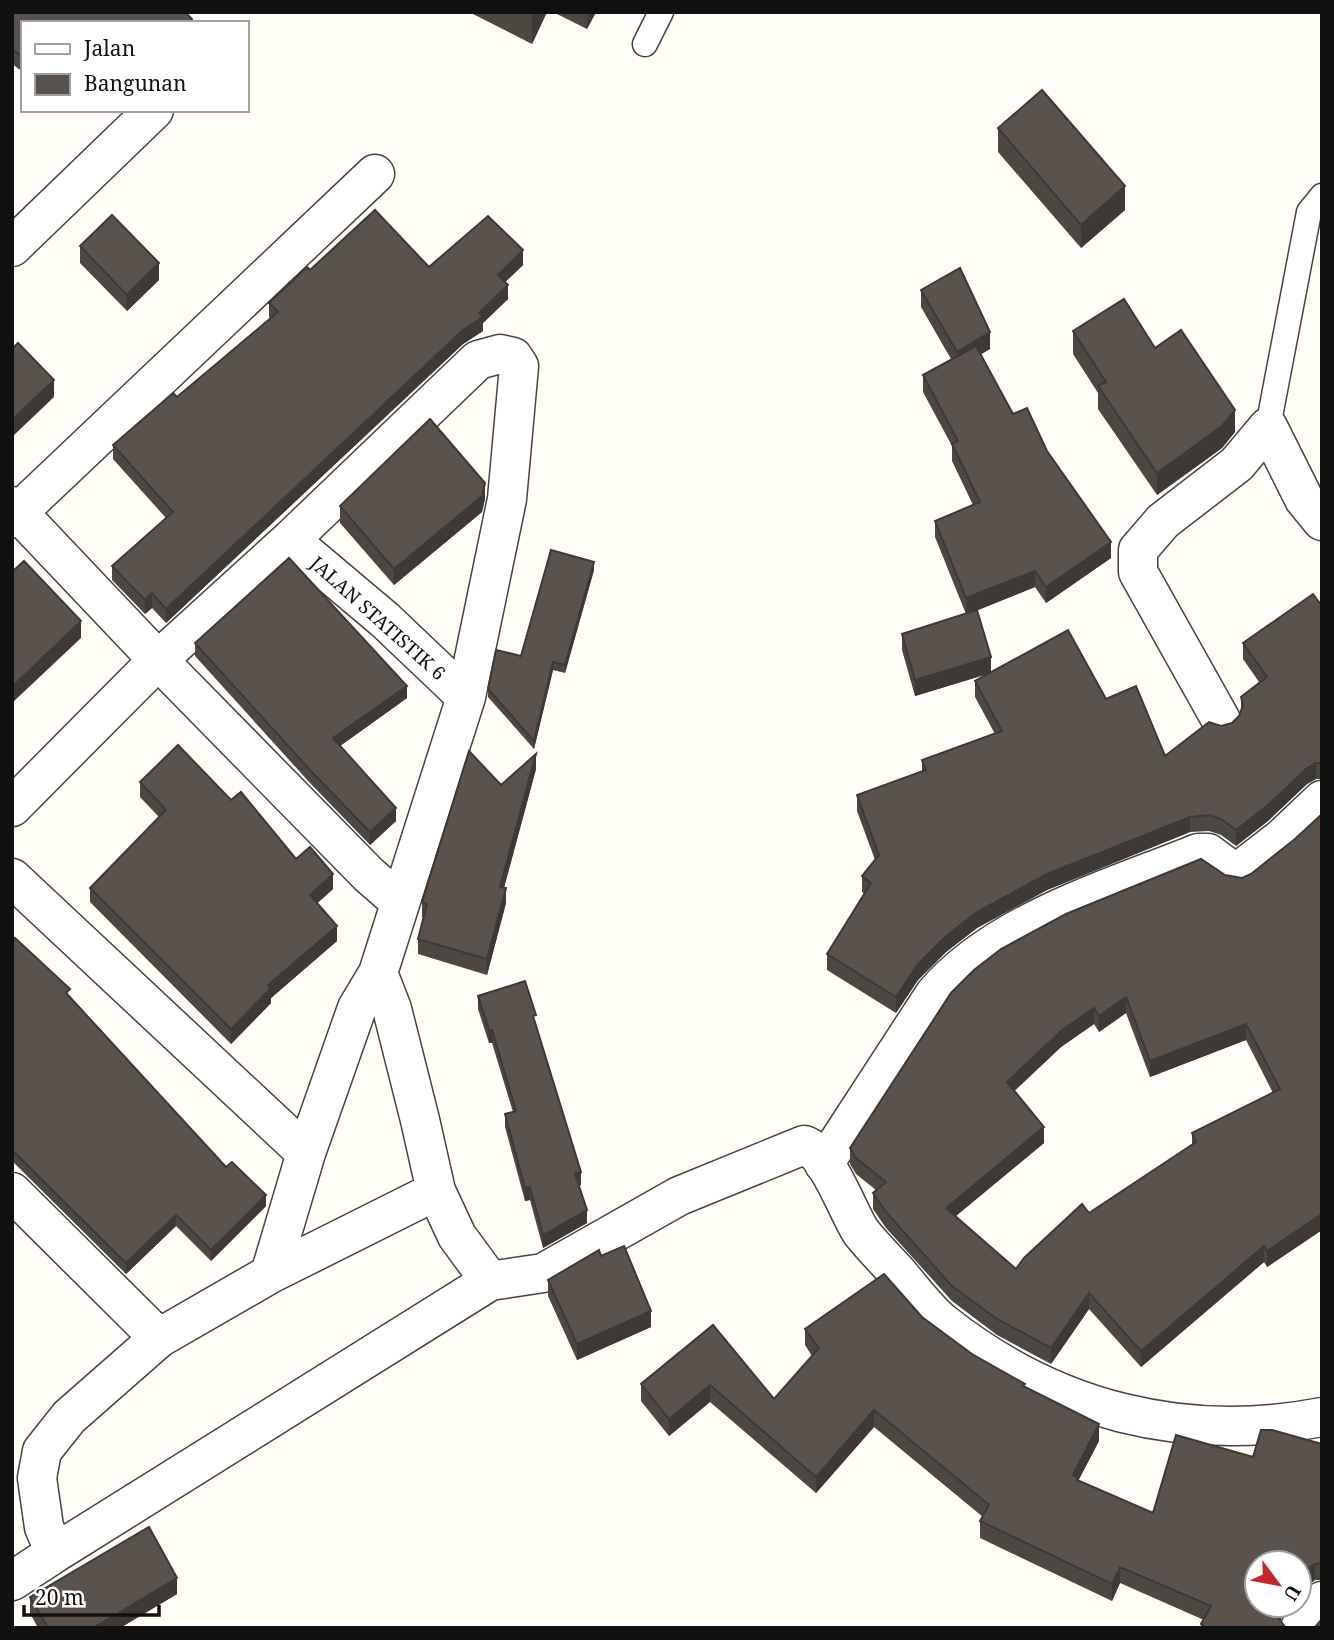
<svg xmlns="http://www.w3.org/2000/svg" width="1334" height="1640" font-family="'Noto Serif',serif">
	<rect width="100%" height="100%" fill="#fffdf5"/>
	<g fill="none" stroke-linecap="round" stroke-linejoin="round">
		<defs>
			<path id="service" d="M 645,44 L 661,12
				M 1268,427 L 1309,212 L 1322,196"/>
			<path id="minor" d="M 12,247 L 154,110
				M 12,506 L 158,660 L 369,875 L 400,902
				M 12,518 L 375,174
				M 290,540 L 385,620 L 466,697
				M 1221,720 L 1138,572 L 1138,550 L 1163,521 L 1237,464 L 1268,427 L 1304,499 L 1322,521
				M 12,807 L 158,660 L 290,540 L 478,360 L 500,354 L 513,357 L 519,366 L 507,499 L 466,697 L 378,973 L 357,1008 L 306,1153 L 270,1274 L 159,1338 L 69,1417 L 42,1451 L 37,1478 L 44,1527 L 55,1553 L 490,1281 L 543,1273 L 679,1196 L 804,1145 C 828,1152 847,1211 861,1232 C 872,1246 885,1259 897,1272 C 911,1288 926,1309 943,1323 C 1053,1410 1184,1444 1322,1417
				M 12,878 L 306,1153
				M 378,973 L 392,1009 L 420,1120 L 436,1191 L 457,1236 L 490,1281
				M 824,1164 L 934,995 C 995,922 1112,888 1198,853 L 1208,853 L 1231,870 L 1238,872 L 1282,838 L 1322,800
				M 12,1192 L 159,1338
				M 270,1274 L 436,1191
				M 12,1581 L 55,1553
				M 1300,1628 L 1322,1601"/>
		</defs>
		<use href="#service" stroke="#444" stroke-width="27"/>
		<use href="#minor" stroke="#444" stroke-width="41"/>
		<use href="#service" stroke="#fff" stroke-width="24"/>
		<use href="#minor" stroke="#fff" stroke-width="38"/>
	</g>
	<path fill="#4d4742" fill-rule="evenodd" d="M 12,12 L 192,23 L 23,23 L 23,72 L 12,64 Z
		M 469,12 L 547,12 L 532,44 Z
		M 553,12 L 596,12 L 587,29 Z
		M 998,128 L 1125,210 L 1081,248 L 998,152 Z
		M 80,246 L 159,280 L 127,311 L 80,263 Z
		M 523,265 L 505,282 L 508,299 L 483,323 L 483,331 L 463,344 L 166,623 L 152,608 L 145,614 L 112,580 L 112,566 L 166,518 L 113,459 L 113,445 L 177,397 L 270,318 L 269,317 L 269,303 L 310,270 Z
		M 921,290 L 990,349 L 981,354 L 1013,414 L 1047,451 L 1111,558 L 1046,603 L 1035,587 L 977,610 L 991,672 L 1106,699 L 1165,756 L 1221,726 L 1232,723 L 1239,716 L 1241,710 L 1241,697 L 1259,682 L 1243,659 L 1243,643 L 1322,606 L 1322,779 L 1316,779 L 1307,784 L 1268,821 L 1236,846 L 1221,835 L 1209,831 L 1190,832 L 1047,890 L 977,928 L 946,952 L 918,980 L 896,1013 L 827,970 L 827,954 L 865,894 L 862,892 L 862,876 L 875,860 L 857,811 L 857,795 L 922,771 L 922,760 L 995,734 L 975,697 L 975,681 L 987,674 L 915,696 L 902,650 L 902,634 L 966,614 L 935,537 L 935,521 L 973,505 L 952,461 L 952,446 L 923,392 L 923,375 L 951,359 L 921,307 Z
		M 1073,331 L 1155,348 L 1235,432 L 1222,448 L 1157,495 L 1098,409 L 1098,393 L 1073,354 Z
		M 485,499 L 482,512 L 394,585 L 340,523 L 340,506 Z
		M 594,570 L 565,673 L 553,670 L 534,749 L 488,697 L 488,689 L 521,656 Z
		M 195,643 L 407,698 L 340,746 L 396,821 L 370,845 L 310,783 L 195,656 Z
		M 536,769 L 504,888 L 506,903 L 487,975 L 418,954 L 418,939 L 424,918 L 422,917 L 422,902 L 501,785 Z
		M 140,782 L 231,800 L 296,859 L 333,889 L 317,903 L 337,941 L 271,998 L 271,1003 L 231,1044 L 90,902 L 90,888 L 159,817 L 140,797 Z
		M 1322,814 L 1322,1230 L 1267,1267 L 1264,1262 L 1141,1367 L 1089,1309 L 1051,1364 L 997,1335 L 952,1301 L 886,1228 L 873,1209 L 873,1193 L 876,1190 L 856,1174 L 850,1164 L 850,1148 L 1225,875 L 1242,878 L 1251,874 L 1295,839 ZM 1126,1013 L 1150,1077 L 1246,1040 L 1273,1093 L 1192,1133 L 1192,1145 L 1089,1213 L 1016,1269 L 956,1216 L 1044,1143 L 1014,1091 L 1061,1047 L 1094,1024 L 1099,1032 Z
		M 12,941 L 70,996 L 226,1167 L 266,1206 L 211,1261 L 176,1226 L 126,1274 L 12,1161 Z
		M 478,996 L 536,1024 L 581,1185 L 579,1186 L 587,1223 L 543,1248 L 530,1200 L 525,1201 L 505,1127 L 505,1114 L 513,1112 L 492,1043 L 489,1043 L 478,1009 Z
		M 601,1256 L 651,1327 L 577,1360 L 548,1296 L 548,1280 Z
		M 922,1317 L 972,1354 L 1025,1386 L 1099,1441 L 1078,1481 L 1153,1513 L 1253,1457 L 1322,1444 L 1322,1580 L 1315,1580 L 1306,1587 L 1299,1595 L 1299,1563 L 1280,1620 L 1286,1628 L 1201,1628 L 1201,1624 L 1204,1620 L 1120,1583 L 1112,1601 L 980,1538 L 980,1521 L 983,1517 L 874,1427 L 816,1493 L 710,1402 L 669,1436 L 641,1401 L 641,1384 L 713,1325 L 774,1399 L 812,1356 L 805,1345 L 805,1329 Z
		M 177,1594 L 120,1628 L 38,1628 L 30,1613 L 30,1597 Z"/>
	<path fill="#3f3936" d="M 533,12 L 547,12 L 532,44 L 532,15 Z
		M 587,12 L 596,12 L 587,29 Z
		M 1125,186 L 1125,210 L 1081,248 L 1081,225 Z
		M 523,250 L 523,265 L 498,289 L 498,275 Z
		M 159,263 L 159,280 L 127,311 L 127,295 Z
		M 508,285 L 508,299 L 483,323 L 483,331 L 463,344 L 166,623 L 166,609 L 479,313 Z
		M 990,332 L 990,349 L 957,368 L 957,352 Z
		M 54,380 L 54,397 L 12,437 L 12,420 Z
		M 1235,410 L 1235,432 L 1222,448 L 1157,495 L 1157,473 Z
		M 485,483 L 485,499 L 482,512 L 394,585 L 394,569 Z
		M 1111,542 L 1111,558 L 1046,603 L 1046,587 Z
		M 594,562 L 594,570 L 565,673 L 565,665 Z
		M 1035,571 L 1035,587 L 966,615 L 966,598 Z
		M 152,593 L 152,608 L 145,614 L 145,600 Z
		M 81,621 L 81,638 L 12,703 L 12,687 Z
		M 991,657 L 991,673 L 915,696 L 915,680 Z
		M 553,662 L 553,670 L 534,749 L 534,741 Z
		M 407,686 L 407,698 L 333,751 L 333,738 Z
		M 536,754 L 536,769 L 500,902 L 500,887 Z
		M 1316,763 L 1316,779 L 1307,784 L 1268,821 L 1236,846 L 1236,830 L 1307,768 Z
		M 396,808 L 396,821 L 370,845 L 370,832 Z
		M 1190,817 L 1190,832 L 1047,890 L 977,928 L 946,952 L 918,980 L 896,1013 L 896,997 L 918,964 L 946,936 L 977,912 L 1047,874 Z
		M 333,874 L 333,889 L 310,910 L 310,895 Z
		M 506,888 L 506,903 L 487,975 L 487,959 Z
		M 337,926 L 337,941 L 271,998 L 271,1003 L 231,1044 L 231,1029 L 268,985 Z
		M 1126,997 L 1126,1013 L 1099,1032 L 1099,1016 Z
		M 1094,1008 L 1094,1024 L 1061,1047 L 1007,1098 L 1007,1082 L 1061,1031 Z
		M 1246,1024 L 1246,1040 L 1150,1077 L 1150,1061 Z
		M 489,1030 L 492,1030 L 492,1043 L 489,1043 Z
		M 1044,1127 L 1044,1143 L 946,1224 L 946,1208 Z
		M 581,1172 L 581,1185 L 575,1187 L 575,1174 Z
		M 530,1187 L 530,1200 L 525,1201 L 525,1188 Z
		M 266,1195 L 266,1206 L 211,1261 L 211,1250 Z
		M 587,1210 L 587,1223 L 543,1248 L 543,1235 Z
		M 1322,1214 L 1322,1230 L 1267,1267 L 1267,1251 Z
		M 176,1215 L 176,1226 L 126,1274 L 126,1263 Z
		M 1264,1246 L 1264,1262 L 1141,1367 L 1141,1351 Z
		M 1089,1293 L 1089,1309 L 1051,1364 L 1051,1348 Z
		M 651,1311 L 651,1327 L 577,1360 L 577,1344 Z
		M 710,1385 L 710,1402 L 669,1436 L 669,1419 Z
		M 874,1410 L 874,1427 L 816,1493 L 816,1477 Z
		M 1099,1424 L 1099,1441 L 1078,1481 L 1078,1494 L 1073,1475 Z
		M 1315,1564 L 1315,1580 L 1306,1587 L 1299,1595 L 1299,1578 L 1306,1570 Z
		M 1120,1567 L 1120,1583 L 1112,1601 L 1112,1584 Z
		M 177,1578 L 177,1594 L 120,1628 L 93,1628 Z
		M 1280,1605 L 1291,1605 L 1283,1615 L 1279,1624 L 1279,1607 Z"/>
	<path fill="#5a524d" stroke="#3f3936" stroke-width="2" fill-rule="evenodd" d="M 12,12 L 185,12 L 192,19 L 188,23 L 23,23 L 23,57 L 12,49 Z
		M 1042,90 L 1125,186 L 1081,225 L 998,128 Z
		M 375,210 L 429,267 L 488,216 L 523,250 L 498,275 L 508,285 L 479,313 L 483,317 L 463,330 L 166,609 L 152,593 L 145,600 L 112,566 L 173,512 L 113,445 L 173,393 L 177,397 L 278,312 L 269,303 L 307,267 L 310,270 Z
		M 112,215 L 159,263 L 127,295 L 80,246 Z
		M 960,268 L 990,332 L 957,352 L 921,290 Z
		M 1124,299 L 1155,348 L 1181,330 L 1235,410 L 1222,426 L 1157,473 L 1098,386 L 1106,382 L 1073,331 Z
		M 18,343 L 54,380 L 12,420 L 12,349 Z
		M 976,346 L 1013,414 L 1027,408 L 1047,451 L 1111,542 L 1046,587 L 1035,571 L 966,598 L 935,521 L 980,502 L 952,444 L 958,441 L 923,375 Z
		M 430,419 L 485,483 L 482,496 L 394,569 L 340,506 Z
		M 551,550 L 594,562 L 565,665 L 553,662 L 534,741 L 488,689 L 496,650 L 521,656 Z
		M 289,558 L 407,686 L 333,738 L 396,808 L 370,832 L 310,770 L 195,643 Z
		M 24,561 L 81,621 L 12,687 L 12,572 Z
		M 1313,594 L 1322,606 L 1322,763 L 1316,763 L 1307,768 L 1268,805 L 1236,830 L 1221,819 L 1209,815 L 1190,817 L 1047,874 L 977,912 L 946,936 L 918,964 L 896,997 L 827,954 L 871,883 L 862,876 L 879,855 L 857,795 L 926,770 L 922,760 L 1002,731 L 975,681 L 1068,630 L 1106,699 L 1136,686 L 1165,756 L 1209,722 L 1221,726 L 1232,723 L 1239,716 L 1243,705 L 1241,697 L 1267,677 L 1243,643 Z
		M 977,610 L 991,657 L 915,680 L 902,634 Z
		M 178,745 L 231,800 L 241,792 L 296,859 L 310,847 L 333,874 L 310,895 L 337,926 L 268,985 L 271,988 L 231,1029 L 90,888 L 166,810 L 140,782 Z
		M 469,751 L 501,785 L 536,754 L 500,887 L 506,888 L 487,959 L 418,939 L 427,904 L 422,902 Z
		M 1322,814 L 1322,1214 L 1267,1251 L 1264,1246 L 1141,1351 L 1089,1293 L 1051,1348 L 997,1319 L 952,1286 L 886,1212 L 873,1193 L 886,1182 L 856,1158 L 850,1148 L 951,993 L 974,970 L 1001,949 L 1066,914 L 1201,859 L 1225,875 L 1242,878 L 1251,874 L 1295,839 ZM 1126,997 L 1150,1061 L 1246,1024 L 1280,1089 L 1192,1133 L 1196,1142 L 1089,1213 L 1082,1204 L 1024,1258 L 1016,1269 L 946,1208 L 1044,1127 L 1007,1082 L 1061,1031 L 1094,1008 L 1099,1016 Z
		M 15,938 L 70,989 L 66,993 L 226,1167 L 232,1162 L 266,1195 L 211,1250 L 176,1215 L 126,1263 L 12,1150 L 12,941 Z
		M 525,981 L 536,1015 L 533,1016 L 581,1172 L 575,1174 L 587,1210 L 543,1235 L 530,1187 L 525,1188 L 505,1114 L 516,1111 L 492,1030 L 489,1030 L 478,996 Z
		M 624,1246 L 651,1311 L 577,1344 L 548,1280 L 599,1250 L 601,1256 Z
		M 884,1274 L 922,1317 L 972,1354 L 1025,1384 L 1023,1386 L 1099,1424 L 1073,1475 L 1078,1478 L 1077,1480 L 1153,1513 L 1176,1435 L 1253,1457 L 1261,1430 L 1272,1430 L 1322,1444 L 1322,1563 L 1315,1564 L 1306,1570 L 1299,1578 L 1299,1563 L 1257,1563 L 1257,1605 L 1280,1605 L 1279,1607 L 1279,1619 L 1286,1628 L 1207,1628 L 1201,1624 L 1211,1606 L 1120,1567 L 1112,1584 L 980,1521 L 989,1505 L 874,1410 L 816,1477 L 710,1385 L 669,1419 L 641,1384 L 713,1325 L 774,1399 L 819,1348 L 805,1329 Z
		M 149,1527 L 177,1578 L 93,1628 L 48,1628 L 30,1597 Z
		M 1322,1619 L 1322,1628 L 1314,1628 L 1316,1626 Z"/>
	<g text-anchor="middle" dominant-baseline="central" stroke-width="7" stroke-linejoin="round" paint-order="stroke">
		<g font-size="19" fill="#111" stroke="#fff">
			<text transform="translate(378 618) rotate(42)">JALAN STATISTIK 6</text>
		</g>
	</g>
	<rect width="1334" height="1640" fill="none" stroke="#111111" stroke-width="28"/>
	<rect x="21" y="21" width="228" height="91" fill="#ffffff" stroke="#a0a0a0" stroke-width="2"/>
	<rect x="35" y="44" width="35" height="10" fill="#ffffff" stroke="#a0a0a0" stroke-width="2"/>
	<text x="84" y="56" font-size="21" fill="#111111">Jalan</text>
	<rect x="35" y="74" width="35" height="21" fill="#5a524d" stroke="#a0a0a0" stroke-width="2"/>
	<text x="84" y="91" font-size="21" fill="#111111">Bangunan</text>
	<g transform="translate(1278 1584) rotate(122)"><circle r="33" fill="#ffffff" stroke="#a0a0a0" stroke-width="2"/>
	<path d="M0-5L12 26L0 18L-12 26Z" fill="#c4262e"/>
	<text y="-10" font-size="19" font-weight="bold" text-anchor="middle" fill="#111111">U</text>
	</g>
	<path d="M24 1605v10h135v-10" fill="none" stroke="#111111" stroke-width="3.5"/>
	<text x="35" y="1605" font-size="21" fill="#111111" stroke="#ffffff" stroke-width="5" paint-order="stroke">20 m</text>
</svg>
